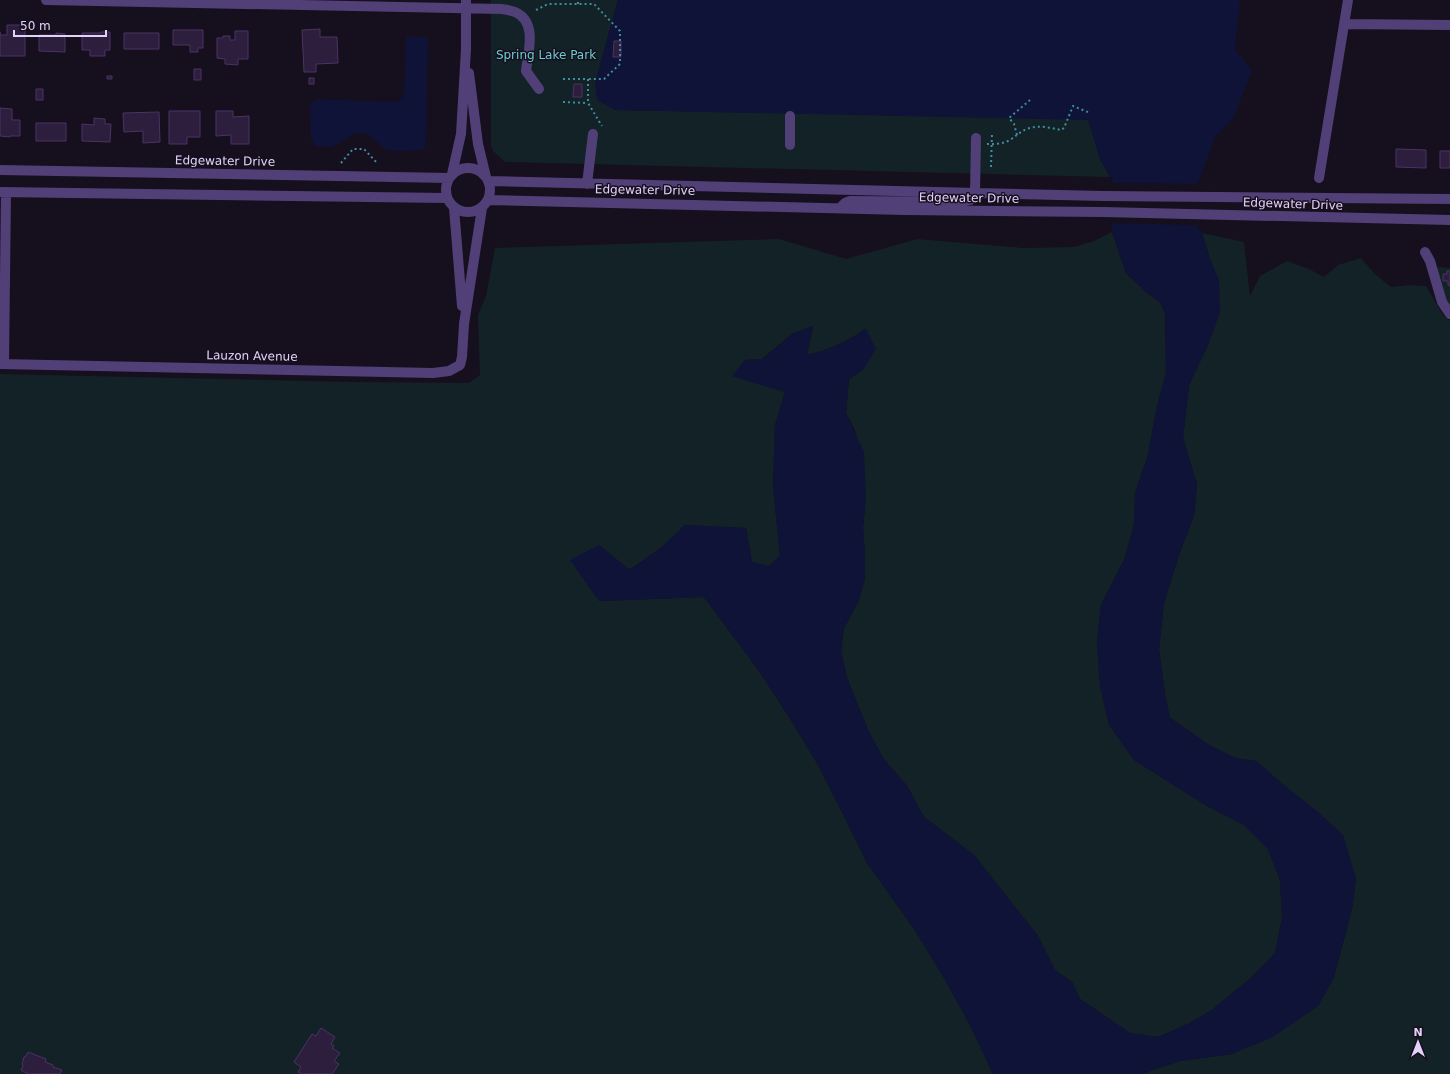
<svg xmlns="http://www.w3.org/2000/svg" width="1450" height="1074" font-family="'DejaVu Sans',sans-serif">
	<rect width="100%" height="100%" fill="#160f1e"/>
	<path fill="#132227" d="M 491,0 L 618,0 L 595,84 L 615,110 L 1088,119 L 1100,159 L 1110,177 L 505,162 L 493,151 L 491,145 Z
		M 1112,232 L 1126,273 L 1146,292 L 1160,302 L 1165,313 L 1166,373 L 1157,406 L 1148,455 L 1135,493 L 1134,525 L 1124,560 L 1101,605 L 1097,643 L 1100,686 L 1109,725 L 1134,760 L 1207,806 L 1244,825 L 1268,849 L 1280,880 L 1282,918 L 1275,953 L 1252,977 L 1212,1010 L 1188,1024 L 1158,1037 L 1130,1033 L 1080,999 L 1072,982 L 1055,970 L 1038,936 L 974,855 L 924,817 L 907,786 L 883,758 L 868,730 L 847,678 L 841,651 L 844,628 L 859,600 L 865,578 L 865,554 L 863,528 L 866,497 L 856,432 L 846,413 L 849,379 L 863,370 L 865,329 C 845,343 831,349 807,355 L 813,326 L 792,334 L 762,359 L 745,360 L 733,376 L 785,392 L 775,425 L 773,487 L 780,555 L 769,567 L 752,562 L 746,528 L 685,525 L 662,547 L 629,570 L 599,545 L 599,601 L 704,597 L 759,671 L 789,717 L 818,765 L 843,814 L 867,863 L 914,929 L 943,976 L 970,1025 L 993,1074 L 0,1074 L 0,374 L 352,382 L 469,383 L 480,375 L 478,315 L 486,296 L 495,248 L 779,239 L 846,259 L 917,239 L 1023,248 L 1074,247 L 1094,241 Z
		M 1202,233 L 1244,242 L 1250,296 L 1260,276 L 1287,261 L 1309,269 L 1324,277 L 1338,265 L 1361,258 L 1375,274 L 1391,287 L 1409,285 L 1426,286 L 1443,315 L 1450,321 L 1450,1074 L 1141,1074 L 1180,1061 L 1232,1054 L 1300,1018 L 1318,1006 L 1334,977 L 1352,909 L 1356,878 L 1280,782 L 1256,761 L 1235,758 L 1209,745 L 1170,718 L 1165,694 L 1159,649 L 1164,603 L 1179,555 L 1194,516 L 1197,484 L 1183,438 L 1189,385 L 1208,345 L 1209,256 Z
		M 1439,267 L 1450,268 L 1450,314 L 1433,271 Z"/>
	<path fill="#0f1337" d="M 618,0 L 1240,0 L 1235,49 L 1252,71 L 1234,117 L 1215,137 L 1200,178 L 1194,190 L 1190,216 L 1202,233 L 1209,256 L 1219,280 L 1220,313 L 1208,345 L 1189,385 L 1183,438 L 1197,484 L 1194,516 L 1179,555 L 1164,603 L 1159,649 L 1165,694 L 1170,718 L 1209,745 L 1235,758 L 1256,761 L 1280,782 L 1317,811 L 1343,835 L 1356,878 L 1352,909 L 1334,977 L 1318,1006 L 1273,1037 L 1232,1054 L 1180,1061 L 1141,1074 L 993,1074 L 970,1025 L 943,976 L 914,929 L 867,863 L 843,814 L 818,765 L 789,717 L 759,671 L 704,597 L 599,601 L 570,560 L 599,545 L 630,570 L 662,547 L 685,525 L 746,528 L 752,562 L 769,566 L 780,555 L 773,487 L 775,425 L 785,392 L 732,376 L 745,360 L 763,359 L 792,334 L 813,326 L 807,355 C 831,349 845,343 866,329 L 876,349 L 863,370 L 849,379 L 846,413 L 864,452 L 866,497 L 863,528 L 865,554 L 865,578 L 859,600 L 844,628 L 841,651 L 847,678 L 868,730 L 883,758 L 907,786 L 924,817 L 974,855 L 1038,936 L 1055,970 L 1072,982 L 1080,999 L 1130,1033 L 1158,1037 L 1188,1024 L 1212,1010 L 1252,977 L 1275,953 L 1282,918 L 1280,880 L 1268,849 L 1244,825 L 1207,806 L 1134,760 L 1109,725 L 1100,686 L 1097,643 L 1101,605 L 1124,560 L 1134,525 L 1135,493 L 1148,455 L 1157,406 L 1166,373 L 1165,313 L 1160,302 L 1146,292 L 1126,273 L 1112,232 L 1113,181 L 1100,159 L 1088,120 L 615,110 L 597,100 L 595,83 Z
		M 406,36 L 426,37 L 428,40 L 426,143 L 424,149 C 414,151 393,153 384,148 C 375,143 375,135 361,133 C 350,132 339,146 328,147 C 324,147 319,146 315,146 L 311,138 L 310,106 L 312,102 L 317,99 L 396,102 L 404,96 Z"/>
	<path fill="#160f1e" d="M 1111,183 L 1199,184 L 1195,190 L 1192,216 L 1199,225 L 1109,223 Z"/>
	<path fill="#2c1e3c" stroke="#4a3365" d="M 7,25 L 25,25 L 25,56 L 0,56 L 0,32 L 0,35 L 7,35 Z
		M 320,29 L 320,37 L 337,37 L 338,63 L 316,64 L 316,72 L 304,72 L 302,30 Z
		M 173,30 L 203,30 L 203,48 L 198,48 L 198,52 L 190,52 L 190,45 L 173,45 Z
		M 235,31 L 248,31 L 248,59 L 238,59 L 238,65 L 225,64 L 225,59 L 217,58 L 217,38 L 223,38 L 223,36 L 230,36 L 230,40 L 235,40 Z
		M 101,32 L 110,32 L 110,50 L 105,50 L 105,56 L 90,56 L 90,50 L 82,50 L 82,33 L 101,33 Z
		M 56,33 L 65,34 L 65,52 L 39,51 L 39,35 L 56,35 Z
		M 124,33 L 159,33 L 159,49 L 124,49 Z
		M 614,41 L 621,41 L 621,57 L 613,57 Z
		M 194,69 L 201,69 L 201,80 L 194,80 Z
		M 107,76 L 112,76 L 112,79 L 107,79 Z
		M 309,78 L 314,78 L 314,84 L 309,84 Z
		M 574,84 L 582,84 L 582,97 L 573,97 Z
		M 36,89 L 43,89 L 43,100 L 36,100 Z
		M 0,108 L 12,109 L 12,120 L 20,120 L 20,136 L 10,136 L 10,137 L 0,136 Z
		M 169,111 L 200,111 L 200,137 L 187,137 L 187,144 L 169,144 Z
		M 216,111 L 233,111 L 233,117 L 249,116 L 249,144 L 231,144 L 231,135 L 216,136 Z
		M 159,112 L 160,142 L 143,143 L 143,131 L 124,132 L 123,113 Z
		M 94,118 L 105,119 L 105,124 L 111,124 L 110,142 L 82,141 L 82,124 L 94,125 Z
		M 36,123 L 66,123 L 66,141 L 36,141 Z
		M 1396,149 L 1426,150 L 1426,168 L 1396,167 Z
		M 1440,151 L 1450,151 L 1450,168 L 1440,168 Z
		M 1447,271 L 1450,271 L 1450,286 L 1448,285 L 1448,281 L 1443,281 L 1443,274 L 1447,274 Z
		M 321,1028 L 335,1037 L 331,1044 L 334,1046 L 332,1048 L 340,1053 L 334,1061 L 339,1064 L 332,1074 L 302,1074 L 298,1072 L 301,1067 L 294,1062 L 312,1034 L 316,1036 Z
		M 28,1052 L 46,1059 L 45,1062 L 53,1065 L 53,1067 L 62,1070 L 60,1074 L 28,1074 L 21,1070 L 23,1066 L 22,1064 L 24,1057 L 26,1056 Z"/>
	<g fill="none" stroke-linecap="round" stroke-linejoin="round">
		<path stroke="#3e8da1" stroke-width="2" stroke-dasharray="2 3" stroke-linecap="butt" d="M 578,4 L 578,0
			M 536,10 L 548,4 L 594,4 L 620,31 L 620,64 L 604,79 L 588,79
			M 563,79 L 588,79 L 588,103 L 602,126
			M 563,102 L 588,103
			M 1017,135 L 1014,124 L 1009,118 L 1030,100
			M 987,144 C 994,144 1002,144 1008,141 C 1016,137 1021,130 1030,128 C 1040,125 1051,128 1061,130 L 1064,128 L 1073,106 L 1090,113
			M 341,163 L 353,149 L 364,149 L 378,164
			M 991,167 L 992,133"/>
		<path stroke="#514077" stroke-width="10" d="M 46,0 L 502,9 C 506,10 511,10 515,12 C 538,22 528,52 526,71 L 539,89
			M 1344,24 L 1450,25
			M 469,73 L 478,144 L 486,177
			M 790,145 L 790,116
			M446 190a22 22 0 1 1 44 0a22 22 0 1 1-44 0Z
			M 0,170 L 449,178
			M 452,174 L 461,134 L 466,49 L 466,0
			M 1319,178 L 1348,0
			M 488,181 L 1103,196 L 1450,199
			M 587,184 L 593,134
			M 0,192 L 446,198
			M 488,200 L 904,210 L 1103,212 L 1450,220
			M 454,208 L 462,306
			M 840,208 L 845,203 L 850,201 L 956,202 L 970,200 L 975,193 L 976,138
			M 1425,252 L 1430,261 L 1442,302 L 1450,314
			M 0,364 L 433,373 L 449,371 L 460,365 L 462,357 L 464,324 L 482,208
			M 4,364 L 6,193"/>
	</g>
	<g text-anchor="middle" dominant-baseline="central" stroke-width="3" stroke-linejoin="round" paint-order="stroke">
		<g font-size="12" fill="#69cdce" stroke="#160f1e">
			<text x="546" y="55">Spring Lake Park</text>
		</g>
		<g font-size="12" fill="#e1d2f9" stroke="#160f1e">
			<text transform="translate(225 161) rotate(1)">Edgewater Drive</text>
			<text transform="translate(645 190) rotate(1)">Edgewater Drive</text>
			<text transform="translate(969 198) rotate(1)">Edgewater Drive</text>
			<text transform="translate(1293 204) rotate(2)">Edgewater Drive</text>
			<text transform="translate(252 356) rotate(1)">Lauzon Avenue</text>
		</g>
	</g>
	<g transform="translate(1418 1042)" stroke="#160f1e" stroke-width="3" paint-order="stroke">
	<path d="M0-3L7 15L0 10L-7 15Z" fill="#e1d2f9"/>
	<text y="-6" font-size="11" font-weight="bold" text-anchor="middle" fill="#e1d2f9">N</text>
	</g>
	<path d="M14 30v6h92v-6" fill="none" stroke="#e1d2f9" stroke-width="2"/>
	<text x="20" y="30" font-size="12" fill="#e1d2f9" stroke="#160f1e" stroke-width="3" paint-order="stroke">50 m</text>
</svg>
